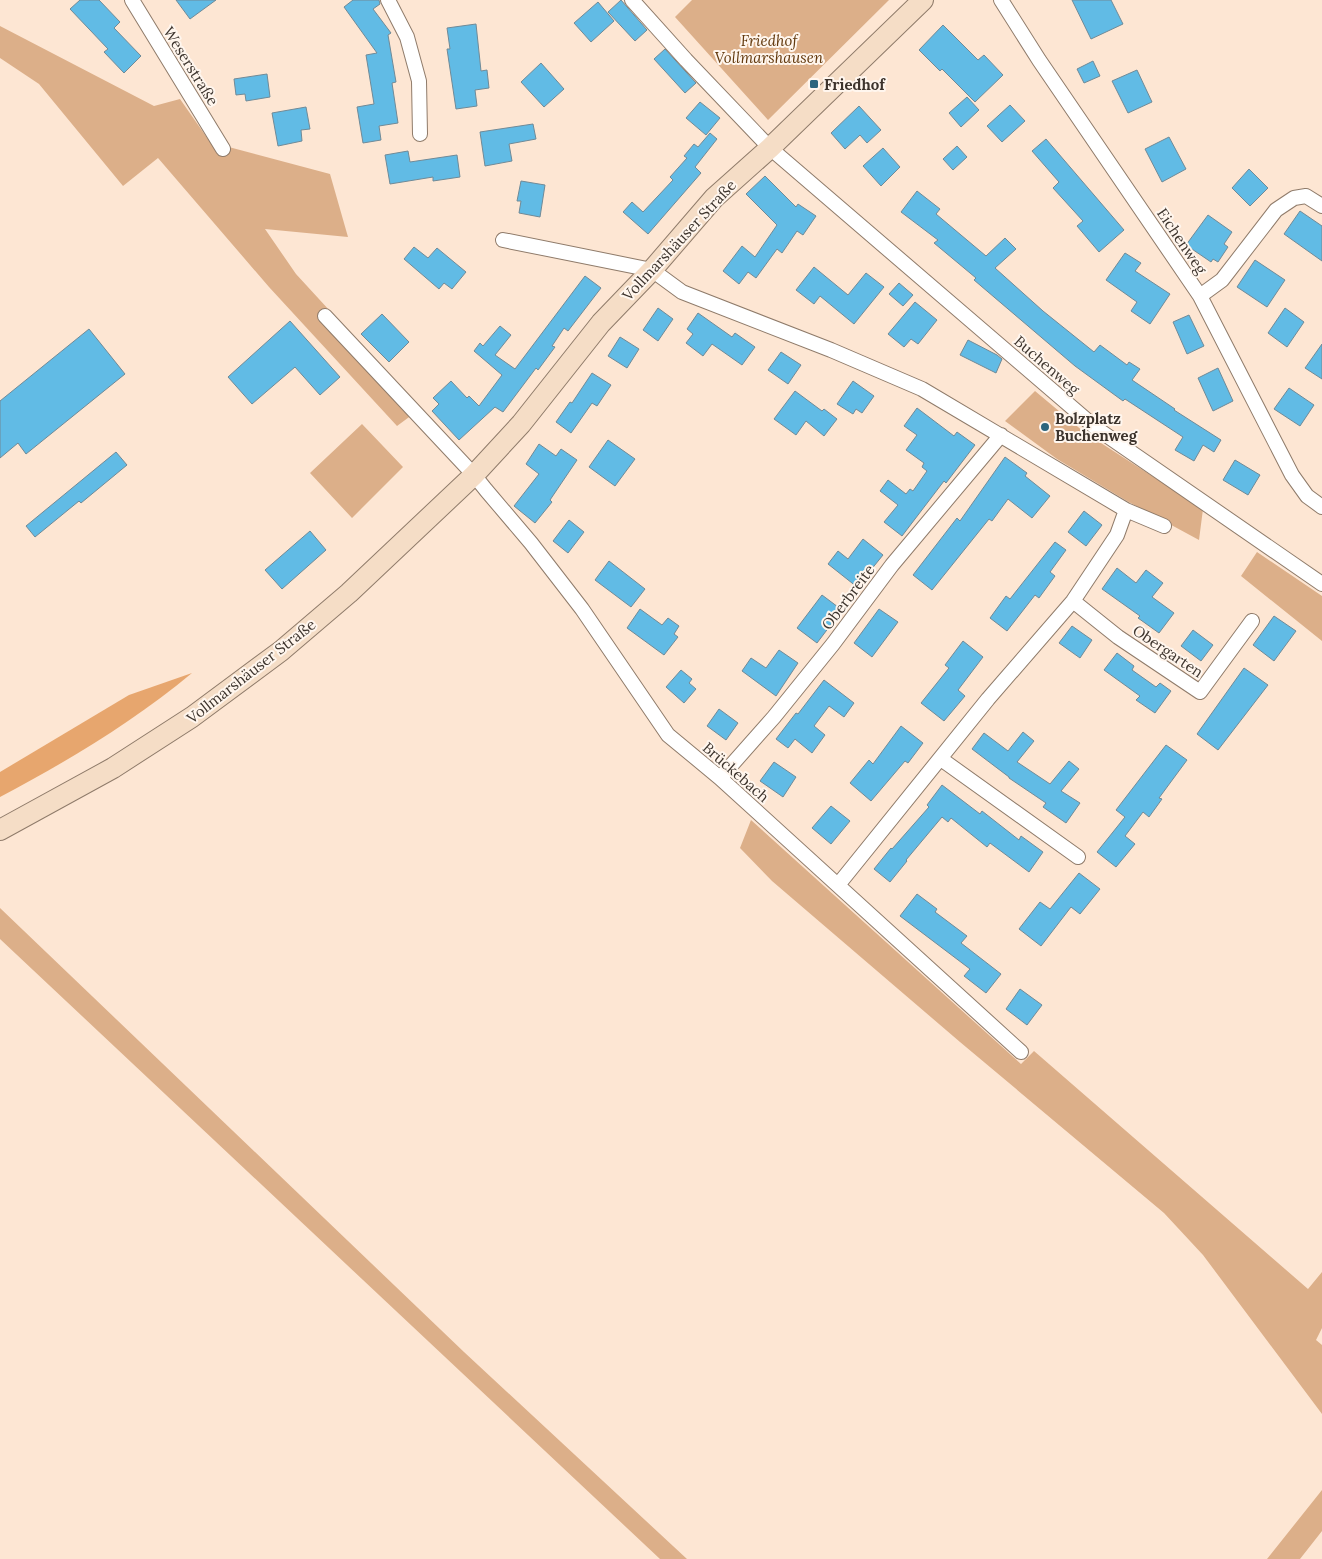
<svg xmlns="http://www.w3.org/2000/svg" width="1322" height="1559" font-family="Lora,serif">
	<rect width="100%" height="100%" fill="#fde6d3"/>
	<path fill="#dcaf89" d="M 692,0 L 889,0 L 768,120 L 675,17 Z
		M 0,26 L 154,106 L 180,99 L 210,142 L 330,174 L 348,237 L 265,229 L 296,274 L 420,409 L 397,426 L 269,287 L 158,158 L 123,186 L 39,84 L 0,58 Z
		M 1035,391 L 1084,432 L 1203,509 L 1199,540 L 1127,501 L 1057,459 L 1005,421 Z
		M 362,424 L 403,467 L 352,518 L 310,473 Z
		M 1257,552 L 1322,596 L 1322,641 L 1241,576 Z
		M 751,820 L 1021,1064 L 1034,1051 L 1308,1289 L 1322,1272 L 1322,1328 L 1316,1340 L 1322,1345 L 1322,1414 L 1203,1255 L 1164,1213 L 960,1042 L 772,881 L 740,848 Z
		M 0,908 L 464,1352 L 687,1559 L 660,1559 L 0,939 Z
		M 1322,1490 L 1322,1531 L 1300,1559 L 1267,1559 Z"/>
	<path fill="#e7a66e" d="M 192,673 C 133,722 68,761 0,797 L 0,772 L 129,695 Z"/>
	<path fill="#61bbe5" stroke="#708a97" d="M 80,0 L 99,0 L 120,22 L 114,28 L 141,56 L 124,73 L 104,52 L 108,49 L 70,9 Z
		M 176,0 L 216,0 L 190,19 Z
		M 353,0 L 379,0 L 380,4 L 373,9 L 391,33 L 388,35 L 396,82 L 392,83 L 398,123 L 379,126 L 381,140 L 363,143 L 357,107 L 374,104 L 366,55 L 377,53 L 344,7 Z
		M 621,0 L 647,30 L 635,41 L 608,12 Z
		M 1072,0 L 1111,0 L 1123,24 L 1091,39 Z
		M 598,2 L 614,21 L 591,42 L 574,23 Z
		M 476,24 L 481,71 L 487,70 L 489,88 L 475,90 L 477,106 L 456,109 L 447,49 L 450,49 L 447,28 Z
		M 943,25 L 978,60 L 984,55 L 1003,75 L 975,102 L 942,69 L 940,71 L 919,50 Z
		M 665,49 L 696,83 L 685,93 L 654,59 Z
		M 1093,61 L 1100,76 L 1084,83 L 1077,69 Z
		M 541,63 L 564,89 L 544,107 L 521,82 Z
		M 1137,70 L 1152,102 L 1128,113 L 1112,81 Z
		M 267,74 L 270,97 L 246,101 L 245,94 L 236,95 L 234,79 Z
		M 967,97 L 979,110 L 961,127 L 949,113 Z
		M 700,102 L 720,118 L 706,135 L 686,118 Z
		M 1010,105 L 1025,121 L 1002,142 L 987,126 Z
		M 859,106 L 881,130 L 867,143 L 860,135 L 845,149 L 831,133 Z
		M 306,107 L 310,129 L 301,130 L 302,141 L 278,146 L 272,113 Z
		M 533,124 L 536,139 L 509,144 L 512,161 L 485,166 L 480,132 Z
		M 710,133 L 717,139 L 695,167 L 701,173 L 648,234 L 623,212 L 632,202 L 643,212 L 673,180 L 670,177 L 687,158 L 684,156 L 694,144 L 698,147 Z
		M 1169,137 L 1186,169 L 1162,182 L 1145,149 Z
		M 1046,139 L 1124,230 L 1099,252 L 1077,226 L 1083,221 L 1053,188 L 1059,182 L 1032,151 Z
		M 957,146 L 967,157 L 953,170 L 943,159 Z
		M 883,148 L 900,167 L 881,186 L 863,166 Z
		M 408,151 L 410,162 L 457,155 L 460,177 L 433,181 L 433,177 L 390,184 L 385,155 Z
		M 1249,169 L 1268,188 L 1250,206 L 1232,188 Z
		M 765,176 L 796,207 L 798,204 L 816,216 L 803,235 L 797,231 L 782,253 L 777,249 L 756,278 L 748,272 L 739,284 L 723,271 L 742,246 L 755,257 L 777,225 L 746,194 Z
		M 521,181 L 545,185 L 540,217 L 519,213 L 521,201 L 517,201 Z
		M 917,191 L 940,209 L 936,214 L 986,256 L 1005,238 L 1016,249 L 995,268 L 1043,311 L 1094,352 L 1100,345 L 1127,365 L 1129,362 L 1140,369 L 1132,380 L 1175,409 L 1174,410 L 1221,440 L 1214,452 L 1203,445 L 1194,461 L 1175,450 L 1183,437 L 1125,399 L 1123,401 L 1075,366 L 974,280 L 976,278 L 934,243 L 938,240 L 901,212 Z
		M 1300,211 L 1322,226 L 1322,261 L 1284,234 Z
		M 1208,215 L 1232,232 L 1224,244 L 1228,247 L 1218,262 L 1213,259 L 1211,262 L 1186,245 Z
		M 414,247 L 428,258 L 437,248 L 466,272 L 452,289 L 444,283 L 439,289 L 404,259 Z
		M 1125,253 L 1141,263 L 1135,271 L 1170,294 L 1150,324 L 1131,311 L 1137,302 L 1106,280 Z
		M 1255,260 L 1285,280 L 1267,307 L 1237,287 Z
		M 814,267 L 848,295 L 866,273 L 884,287 L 854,324 L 820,296 L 814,304 L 796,290 Z
		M 585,276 L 601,288 L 568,331 L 564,328 L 552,346 L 555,347 L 538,370 L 536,368 L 503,412 L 495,407 L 459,440 L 432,411 L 439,404 L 433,398 L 451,381 L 467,398 L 469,396 L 479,406 L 502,375 L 474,351 L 480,343 L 483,346 L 500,326 L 511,335 L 495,355 L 515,369 Z
		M 899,283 L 913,295 L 903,306 L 889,294 Z
		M 915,302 L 937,320 L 918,344 L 911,339 L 904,347 L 888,334 Z
		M 658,308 L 673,319 L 658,341 L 643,330 Z
		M 1285,308 L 1304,322 L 1287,347 L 1268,333 Z
		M 698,313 L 732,337 L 735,333 L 755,347 L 742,365 L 712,344 L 703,356 L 686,343 L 693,334 L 687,329 Z
		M 382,314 L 409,342 L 389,362 L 361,334 Z
		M 1189,315 L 1204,346 L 1187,354 L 1173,322 Z
		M 290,321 L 340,377 L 320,395 L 295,367 L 252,404 L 228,377 Z
		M 89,329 L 125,374 L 26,454 L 18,443 L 0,458 L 0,401 Z
		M 620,337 L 639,349 L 627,368 L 608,356 Z
		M 968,340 L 997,355 L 1002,359 L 996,373 L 960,355 Z
		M 1322,344 L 1322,379 L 1305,368 Z
		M 781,352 L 801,365 L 788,384 L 768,370 Z
		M 1218,368 L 1233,401 L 1213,411 L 1198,378 Z
		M 592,373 L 611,385 L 597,406 L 592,403 L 571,433 L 556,422 L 570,402 L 572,403 Z
		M 853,381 L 874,396 L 862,413 L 856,409 L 853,414 L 837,404 Z
		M 1289,388 L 1314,405 L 1300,426 L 1274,409 Z
		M 795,391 L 822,411 L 824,409 L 837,419 L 824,436 L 806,421 L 796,435 L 774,419 Z
		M 917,408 L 954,436 L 957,432 L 975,445 L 946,483 L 944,481 L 902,536 L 884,522 L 898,505 L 880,491 L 888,480 L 906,494 L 910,489 L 913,491 L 927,471 L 922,467 L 924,463 L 906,450 L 917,435 L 904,426 Z
		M 608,440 L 635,459 L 615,486 L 589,467 Z
		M 539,444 L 556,456 L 561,449 L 577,460 L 550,500 L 552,502 L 535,523 L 514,506 L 539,474 L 526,464 Z
		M 116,452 L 127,465 L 81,503 L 79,501 L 35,537 L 26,526 Z
		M 1005,457 L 1027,473 L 1025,476 L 1050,496 L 1032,518 L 1008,499 L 992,521 L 989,519 L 932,590 L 913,575 L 957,518 L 960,521 Z
		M 1235,460 L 1260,475 L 1248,495 L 1223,480 Z
		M 1084,511 L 1102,525 L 1086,546 L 1068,532 Z
		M 569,520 L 584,532 L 568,553 L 553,541 Z
		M 310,531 L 326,550 L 282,589 L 265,570 Z
		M 863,539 L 883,555 L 857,587 L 828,564 L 838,551 L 848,559 Z
		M 1055,542 L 1066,550 L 1050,572 L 1055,576 L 1039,598 L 1035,595 L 1007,631 L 990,618 L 1006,596 L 1010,599 Z
		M 609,561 L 645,589 L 631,607 L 595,580 Z
		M 1117,568 L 1136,583 L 1146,570 L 1163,583 L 1152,597 L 1174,613 L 1159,633 L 1138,618 L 1140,616 L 1102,589 Z
		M 822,595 L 842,610 L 817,643 L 797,628 Z
		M 640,609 L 662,625 L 668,618 L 679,626 L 674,634 L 678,637 L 664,655 L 627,628 Z
		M 879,609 L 898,622 L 872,657 L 854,643 Z
		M 1274,616 L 1296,631 L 1274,661 L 1253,645 Z
		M 1072,626 L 1092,640 L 1080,658 L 1059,643 Z
		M 1193,630 L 1213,645 L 1201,661 L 1181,646 Z
		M 963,641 L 983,657 L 958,690 L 965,696 L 944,721 L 921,703 L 949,668 L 945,665 Z
		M 779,650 L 798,663 L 776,696 L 742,671 L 751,658 L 766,668 Z
		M 1117,653 L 1134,666 L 1132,670 L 1156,687 L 1160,683 L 1171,691 L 1155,713 L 1136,700 L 1140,696 L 1104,670 Z
		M 1244,668 L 1268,685 L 1218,750 L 1197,734 Z
		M 681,670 L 692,679 L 689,683 L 696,689 L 684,703 L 666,687 Z
		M 824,680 L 854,703 L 844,717 L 829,706 L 814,726 L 825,735 L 812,753 L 795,739 L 788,748 L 776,739 L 796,713 L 798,714 Z
		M 719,709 L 738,723 L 726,740 L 707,726 Z
		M 901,726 L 923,743 L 908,763 L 905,761 L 871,801 L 850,783 L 869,760 L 873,764 Z
		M 1023,732 L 1034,741 L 1017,762 L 1050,784 L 1069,761 L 1079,769 L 1061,791 L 1080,803 L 1066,823 L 1043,807 L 1046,803 L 1009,778 L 1009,777 L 972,749 L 984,733 L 1008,751 Z
		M 1166,745 L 1187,760 L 1159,798 L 1162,799 L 1149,817 L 1143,812 L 1125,836 L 1135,844 L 1116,867 L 1097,852 L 1125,817 L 1116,810 Z
		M 774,762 L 796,777 L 783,797 L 760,781 Z
		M 942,785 L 980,814 L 982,811 L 1019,840 L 1021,836 L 1043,852 L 1029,872 L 990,843 L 987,847 L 951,818 L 948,822 L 942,817 L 906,860 L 907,861 L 890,882 L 874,869 L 891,848 L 892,849 L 929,807 L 927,805 Z
		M 831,806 L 850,821 L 831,844 L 812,828 Z
		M 1079,873 L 1100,889 L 1080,914 L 1071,907 L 1041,946 L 1019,929 L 1040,902 L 1050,909 Z
		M 917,894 L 937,909 L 935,912 L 967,936 L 961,943 L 1001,974 L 986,993 L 964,976 L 970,969 L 900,916 Z
		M 1020,989 L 1042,1005 L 1027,1025 L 1006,1009 Z"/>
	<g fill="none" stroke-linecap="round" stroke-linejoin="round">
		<defs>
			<path id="street" d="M 132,0 L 223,149
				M 388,0 L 407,37 L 419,81 L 420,134
				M 632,0 L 686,60 L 770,148 L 1096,428 L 1322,584
				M 1001,0 L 1039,60 L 1200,296 L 1292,475 L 1307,496 L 1322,507
				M 503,240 L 652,270 L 682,292 L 831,350 L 922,389 L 1126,510 L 1164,526
				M 1200,296 L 1222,280 L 1276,210 L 1294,198 L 1306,196 L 1322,206
				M 325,316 L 474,475 L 486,490 L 531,543 L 582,609 L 668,735 L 720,778 L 1021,1052
				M 1073,601 L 1118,637 L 1200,692 L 1252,621
				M 941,759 L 1078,857
				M 720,778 L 774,717 L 833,644 L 892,565 L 1001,435
				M 838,885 L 988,699 L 1073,601 L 1117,535 L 1126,510"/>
			<path id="secondary" d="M 0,830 L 113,768 L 192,717 L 281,651 L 349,593 L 474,475 L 521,424 L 601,323 L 652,270 L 714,198 L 770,148 L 923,0"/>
		</defs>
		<use href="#street" stroke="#8f7b6a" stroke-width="16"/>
		<use href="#secondary" stroke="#8f7b6a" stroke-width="22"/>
		<use href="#street" stroke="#fff" stroke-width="14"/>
		<use href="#secondary" stroke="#f5ddc6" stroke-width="20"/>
	</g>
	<g fill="#2c657e" stroke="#fff6ee" stroke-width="2">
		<rect x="809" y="79" width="10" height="10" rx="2.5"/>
		<circle cx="1045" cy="427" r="5"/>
	</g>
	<g text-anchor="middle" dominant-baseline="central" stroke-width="4" stroke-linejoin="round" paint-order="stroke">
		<g font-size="15" font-style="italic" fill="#62380c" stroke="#fff6ee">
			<text x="769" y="40">Friedhof<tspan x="769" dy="17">Vollmarshausen</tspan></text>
		</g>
		<g font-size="15" fill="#3d342d" stroke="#fff6ee">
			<text transform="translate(191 66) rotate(58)">Weserstraße</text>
			<text transform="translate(679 240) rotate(-47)">Vollmarshäuser Straße</text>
			<text transform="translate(1182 241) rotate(56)">Eichenweg</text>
			<text transform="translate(1047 365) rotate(41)">Buchenweg</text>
			<text transform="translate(848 597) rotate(-53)">Oberbreite</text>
			<text transform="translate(1168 651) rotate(34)">Obergarten</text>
			<text transform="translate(251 671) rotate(-38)">Vollmarshäuser Straße</text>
			<text transform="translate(736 772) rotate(41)">Brückebach</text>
		</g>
		<g font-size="15" font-weight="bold" fill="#3d342d" stroke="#fff6ee" text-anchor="start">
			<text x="824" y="84">Friedhof</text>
			<text x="1055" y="418">Bolzplatz<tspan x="1055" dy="17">Buchenweg</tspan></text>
		</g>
	</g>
</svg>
